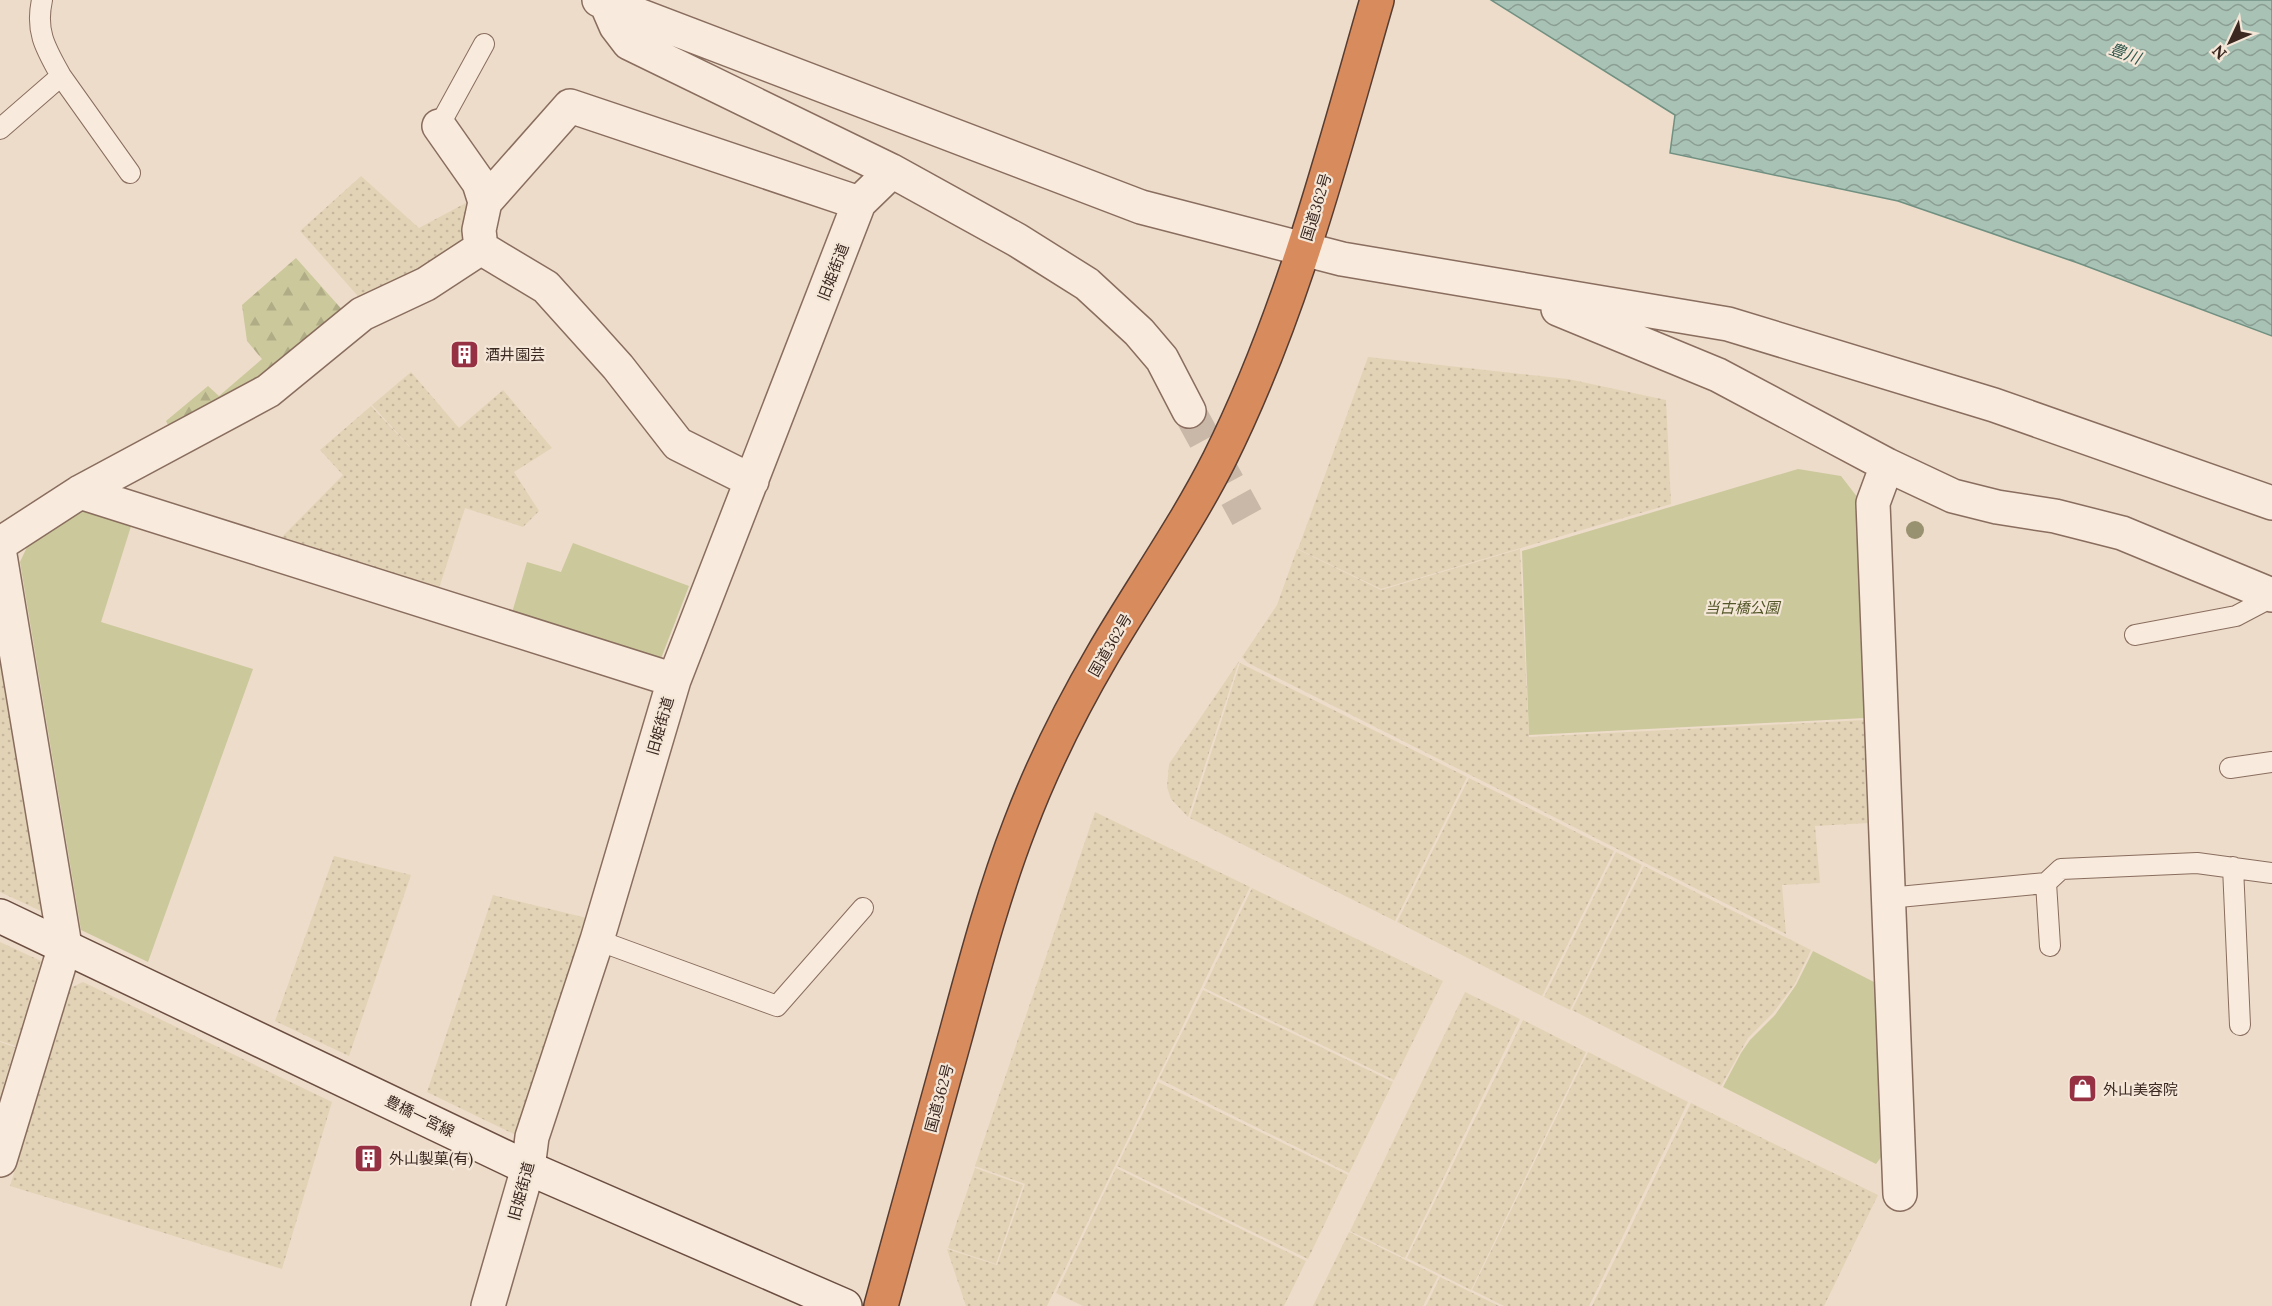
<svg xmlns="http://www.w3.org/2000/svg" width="2272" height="1306" font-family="Lora,'Noto Sans JP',serif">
	<defs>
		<pattern id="farmland-dots" width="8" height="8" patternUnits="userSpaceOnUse" patternTransform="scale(1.5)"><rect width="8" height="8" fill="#e3d3b6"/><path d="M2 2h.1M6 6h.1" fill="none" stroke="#c4b59c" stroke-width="1.8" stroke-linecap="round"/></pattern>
		<pattern id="forest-firs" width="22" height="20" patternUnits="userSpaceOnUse" patternTransform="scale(1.5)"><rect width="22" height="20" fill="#cbc89c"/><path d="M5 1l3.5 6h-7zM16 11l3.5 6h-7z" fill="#afac86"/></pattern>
		<pattern id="water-waves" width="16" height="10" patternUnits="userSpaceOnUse" patternTransform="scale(1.5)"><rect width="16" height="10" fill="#a9c2b6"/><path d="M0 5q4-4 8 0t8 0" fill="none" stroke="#8b9e94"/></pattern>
	</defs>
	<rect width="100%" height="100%" fill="#eddcc9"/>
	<path fill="url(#farmland-dots)" d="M 361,176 L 419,228 L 475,198 L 473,245 L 365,304 L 300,231 Z
		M 1368,357 L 1568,379 L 1666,400 L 1671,504 L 1381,589 L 1298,549 Z
		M 411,372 L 459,428 L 503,390 L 552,448 L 514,472 L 539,511 L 523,527 L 465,508 L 439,588 L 279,540 L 343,475 L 320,450 L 371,406 L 419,457 L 372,405 Z
		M 1297,549 L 1381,590 L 1520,549 L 1529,737 L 1865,720 L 1869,823 L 1815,826 L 1820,883 L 1782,885 L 1786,934 L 1248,663 L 1242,657 L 1277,605 Z
		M 0,655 L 43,912 L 0,892 Z
		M 1239,661 L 1188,817 L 1171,799 L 1167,787 L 1169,764 Z
		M 1240,663 L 1467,777 L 1395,921 L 1190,818 Z
		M 1469,778 L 1614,851 L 1542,996 L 1397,922 Z
		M 1095,812 L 1250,887 L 1047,1306 L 966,1306 L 947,1249 L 997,1265 L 1025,1184 L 975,1166 Z
		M 1616,852 L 1642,865 L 1570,1010 L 1544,997 Z
		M 334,856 L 411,875 L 349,1056 L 275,1021 Z
		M 1644,866 L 1811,950 L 1794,985 L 1773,1013 L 1748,1038 L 1721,1086 L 1572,1010 Z
		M 1252,888 L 1443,981 L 1394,1080 L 1204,988 Z
		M 493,895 L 591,919 L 518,1136 L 427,1092 Z
		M 0,942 L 41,961 L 16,1046 L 0,1041 Z
		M 83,982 L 332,1102 L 282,1269 L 10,1186 L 70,988 Z
		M 1203,990 L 1393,1082 L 1349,1173 L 1159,1079 Z
		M 1465,992 L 1520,1019 L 1405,1258 L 1350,1231 Z
		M 1523,1020 L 1586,1052 L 1471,1290 L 1407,1258 Z
		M 0,1042 L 15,1047 L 0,1097 Z
		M 1588,1052 L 1688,1102 L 1589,1306 L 1504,1306 L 1472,1290 Z
		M 1158,1082 L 1348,1175 L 1308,1259 L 1117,1166 Z
		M 1691,1103 L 1878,1195 L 1824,1306 L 1592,1306 Z
		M 975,1168 L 1023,1185 L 996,1264 L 948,1248 Z
		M 1116,1168 L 1306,1261 L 1284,1306 L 1083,1306 L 1056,1293 Z
		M 1349,1232 L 1438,1276 L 1423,1306 L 1313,1306 Z
		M 1440,1277 L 1499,1306 L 1426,1306 Z"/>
	<path fill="#cbc89c" d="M 1798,469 L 1841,476 L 1858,498 L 1865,718 L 1529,735 L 1522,551 Z
		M 85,509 L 132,523 L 101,622 L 253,669 L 148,962 L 81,930 L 20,562 L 27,547 Z
		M 573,543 L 689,586 L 660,661 L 511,616 L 527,562 L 561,572 Z
		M 1813,951 L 1876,983 L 1882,1156 L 1876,1164 L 1723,1087 L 1741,1053 L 1750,1040 L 1775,1015 L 1796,985 Z"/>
	<path fill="url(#forest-firs)" d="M 296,258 L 346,314 L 261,385 L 172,433 L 166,421 L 208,386 L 219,396 L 262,359 L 247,341 L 242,305 Z"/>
	<path fill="url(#water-waves)" stroke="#709082" stroke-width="1.5" d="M 1491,0 L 2272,0 L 2272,336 L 2078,263 L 1898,201 L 1670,153 L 1675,115 Z"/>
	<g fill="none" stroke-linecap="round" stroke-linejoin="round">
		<path stroke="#c9b8a7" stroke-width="33" stroke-dasharray="33 16" stroke-linecap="butt" d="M 1189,411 L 1247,517"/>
		<defs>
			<path id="lane" d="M 61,76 L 130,173
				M 439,126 L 484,44
				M 0,129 L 61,76 C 46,49 35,32 42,0
				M 2135,635 L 2236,616 L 2272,597
				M 2230,768 L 2272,762
				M 2233,867 L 2240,1025
				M 2046,883 L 2050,946
				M 1888,898 L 2046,883 L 2061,869 L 2197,863 L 2272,873
				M 597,940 L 777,1006 L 863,908"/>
			<path id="street" d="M 599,0 L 1141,207 L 1342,259 L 1728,324 L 1994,405 L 2272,503
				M 606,3 L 616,26 L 629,43 L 892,171 L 1017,240 L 1087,284 L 1139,332 L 1162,359 L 1189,411
				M 439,126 L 479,183 L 485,202 L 479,230 L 481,248 L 546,287 L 618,367 L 678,444 L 752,481
				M 485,202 L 570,106 L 859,203
				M 1558,309 L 1718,375 L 1887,465 L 1953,496 L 1997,507 L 2055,516 L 2122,533 L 2272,595
				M 1887,465 L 1873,503 L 1900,1194
				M 80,492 L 674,680
				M 0,544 L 80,492 L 268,391 L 362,314 L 426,284 L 481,248
				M 0,555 L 65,946 L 0,1160
				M 488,1306 L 528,1168 L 532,1137 L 597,940 L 674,680 L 859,203 L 892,171"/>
			<path id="secondary" d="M 0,916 L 528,1168 L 845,1306"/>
			<path id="highway" d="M 881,1306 C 906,1215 931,1125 956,1034 C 975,964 994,892 1020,825 C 1042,767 1072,707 1103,654 C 1141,589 1185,527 1219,460 C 1292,314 1332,156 1377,0"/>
		</defs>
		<use href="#lane" stroke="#896d5e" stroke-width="22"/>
		<use href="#street" stroke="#896d5e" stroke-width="36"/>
		<use href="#secondary" stroke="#6b4e41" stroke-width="36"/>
		<use href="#highway" stroke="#573c32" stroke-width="36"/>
		<use href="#lane" stroke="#f8eadc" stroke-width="20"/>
		<use href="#street" stroke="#f8eadc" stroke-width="33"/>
		<use href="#secondary" stroke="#f8eadc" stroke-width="33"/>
		<use href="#highway" stroke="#d88c5e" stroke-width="33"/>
	</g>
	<circle fill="#989270" cx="1915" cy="530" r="9"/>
	<defs>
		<symbol id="building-square" viewBox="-11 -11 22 22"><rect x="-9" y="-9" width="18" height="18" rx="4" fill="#963043" stroke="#f5e7d8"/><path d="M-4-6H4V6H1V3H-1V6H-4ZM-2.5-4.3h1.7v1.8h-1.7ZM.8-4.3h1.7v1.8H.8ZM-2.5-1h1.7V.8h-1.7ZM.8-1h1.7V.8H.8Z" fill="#fff"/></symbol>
		<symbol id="shop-square" viewBox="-11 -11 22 22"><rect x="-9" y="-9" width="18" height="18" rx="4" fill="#963043" stroke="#f5e7d8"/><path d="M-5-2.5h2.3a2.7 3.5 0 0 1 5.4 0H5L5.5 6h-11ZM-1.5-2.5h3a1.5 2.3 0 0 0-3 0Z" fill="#fff"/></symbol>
	</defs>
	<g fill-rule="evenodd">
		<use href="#building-square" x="448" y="338" width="33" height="33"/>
		<use href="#shop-square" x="2066" y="1072" width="33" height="33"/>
		<use href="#building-square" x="352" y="1142" width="33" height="33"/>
	</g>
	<g text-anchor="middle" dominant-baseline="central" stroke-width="4.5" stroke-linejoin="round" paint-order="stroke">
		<g font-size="15" fill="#3a2821" stroke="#f5e7d8">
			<text transform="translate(1316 207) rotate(-73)">国道362号</text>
			<text transform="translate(833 272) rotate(-69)">旧姫街道</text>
			<text transform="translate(1110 645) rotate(-60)">国道362号</text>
			<text transform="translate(660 726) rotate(-74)">旧姫街道</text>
			<text transform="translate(939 1098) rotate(-75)">国道362号</text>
			<text transform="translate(420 1116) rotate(26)">豊橋一宮線</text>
			<text transform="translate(521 1191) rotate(-75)">旧姫街道</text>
		</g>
		<g font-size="15" fill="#3a2821" stroke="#f5e7d8" text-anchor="start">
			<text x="485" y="354">酒井園芸</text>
			<text x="2103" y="1089">外山美容院</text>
			<text x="389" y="1158">外山製菓(有)</text>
		</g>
		<g font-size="15" font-style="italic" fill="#535628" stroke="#f5e7d8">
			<text x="1742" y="607">当古橋公園</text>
		</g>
		<g font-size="16" font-style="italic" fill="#31594f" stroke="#f5e7d8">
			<text transform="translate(2125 53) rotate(20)">豊川</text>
		</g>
	</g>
	<g transform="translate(2230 42) rotate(226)" stroke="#f5e7d8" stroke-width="4.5" paint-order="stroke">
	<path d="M0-4.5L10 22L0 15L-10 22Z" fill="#3a2821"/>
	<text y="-9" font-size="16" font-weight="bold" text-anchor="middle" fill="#3a2821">N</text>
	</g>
</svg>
